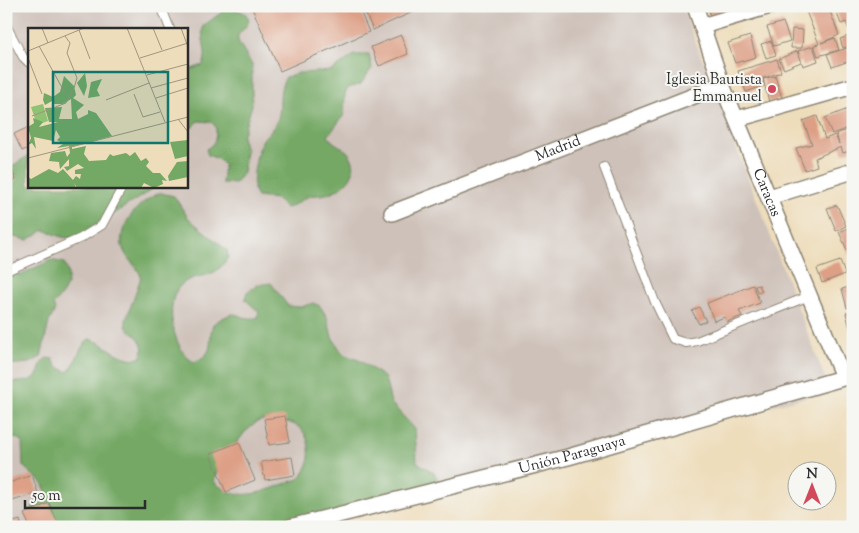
<svg xmlns="http://www.w3.org/2000/svg" width="859" height="533" font-family="'Sorts Mill Goudy',serif">
	<rect width="100%" height="100%" fill="#f6f6f2"/>
	<filter id="ink" filterUnits="userSpaceOnUse"><feTurbulence type="fractalNoise" baseFrequency=".02" numOctaves="2"/><feDisplacementMap in="SourceGraphic" scale="10" xChannelSelector="R" yChannelSelector="G"/><feConvolveMatrix kernelMatrix="1 2 1 2 8 2 1 2 1" color-interpolation-filters="sRGB"/></filter>
	<filter id="wash" filterUnits="userSpaceOnUse"><feTurbulence type="fractalNoise" baseFrequency=".0096" numOctaves="4" result="noise"/><feDisplacementMap in="SourceGraphic" scale="20" xChannelSelector="R" yChannelSelector="G"/><feGaussianBlur stdDeviation="1.12" result="paint"/><feColorMatrix in="noise" values="0 0 0 0 0 0 0 0 0 0 0 0 0 0 0 0 0 1.4 0 .05"/><feComposite in="paint" operator="in"/></filter>
	<g filter="url(#wash)">
		<rect width="100%" height="100%" fill="#edb"/>
		<path fill="#cec1b9" fill-rule="evenodd" d="M 6,6 L 682,6 L 830,391 L 290,527 L 6,527 ZM 29,29 L 186,29 L 186,186 L 29,186 Z"/>
		<path fill="#74a865" stroke="#506a48" fill-rule="evenodd" d="M 232,8 L 245,13 L 249,19 L 247,25 L 238,35 L 238,41 L 252,65 L 252,105 L 242,137 L 246,150 L 243,173 L 235,183 L 222,183 L 224,165 L 220,160 L 208,155 L 206,149 C 216,144 216,137 216,127 L 211,122 L 198,121 L 193,127 L 186,127 L 186,71 L 203,65 C 209,52 200,40 203,26 L 225,10 Z
			M 354,55 L 369,55 L 372,68 L 361,84 L 348,88 L 345,94 L 344,115 L 328,136 C 335,147 347,146 352,159 C 360,177 338,193 321,195 C 318,195 314,195 310,196 C 301,199 295,206 286,208 L 276,199 L 257,197 C 249,188 256,153 262,141 C 267,133 275,128 278,119 C 282,105 277,90 286,77 L 299,73 L 332,71 Z
			M 28,156 L 29,186 L 157,186 L 75,239 L 62,237 L 44,230 L 28,240 L 6,235 L 8,173 L 11,167 Z
			M 161,193 L 174,196 L 189,219 L 227,250 L 228,257 C 213,284 196,270 180,286 C 163,303 174,353 194,362 C 217,353 207,341 213,324 C 241,305 233,320 257,318 L 259,312 L 245,299 L 247,292 L 258,285 L 271,283 L 288,306 L 301,307 L 313,303 L 320,306 L 327,317 L 332,337 L 343,354 L 361,361 L 385,378 L 391,403 L 415,429 L 417,462 L 434,473 L 441,485 L 355,505 L 349,504 L 345,509 L 293,527 L 62,527 L 29,513 L 36,501 L 47,493 L 42,483 L 23,466 L 22,441 L 16,438 L 6,442 L 6,381 C 14,383 32,383 37,375 C 41,369 39,364 46,358 L 53,359 L 56,366 L 68,372 C 77,363 78,348 89,339 C 108,343 119,362 140,358 C 148,343 136,336 126,327 L 126,320 L 141,277 C 138,266 128,261 124,251 C 113,229 141,198 161,193 ZM 270,418 C 279,421 293,422 300,428 C 313,440 312,467 299,479 C 268,488 242,507 214,482 L 219,463 L 229,453 L 245,432 L 257,422 Z
			M 51,260 L 64,263 C 73,279 66,293 53,304 L 55,310 L 49,322 L 41,357 L 30,363 L 6,365 L 6,268 L 20,275 Z"/>
		<g id="blocks">
			<path fill="#dd9f85" d="M 251,6 L 358,6 L 369,32 L 280,71 Z
				M 362,6 L 426,6 L 373,30 Z
				M 707,6 L 733,6 L 734,9 L 711,17 Z
				M 820,6 L 828,6 L 839,35 L 821,43 L 835,38 L 839,50 L 818,56 L 814,45 L 819,44 L 806,11 Z
				M 834,6 L 851,6 L 853,10 L 853,45 L 843,48 L 840,39 L 851,35 L 846,22 L 841,24 Z
				M 783,22 L 790,41 L 774,46 L 767,27 Z
				M 792,29 L 803,30 L 802,48 L 791,48 Z
				M 401,35 L 408,54 L 379,66 L 371,47 Z
				M 750,36 L 756,57 L 735,63 L 728,43 Z
				M 771,41 L 776,55 L 766,58 L 761,44 Z
				M 813,46 L 818,61 L 803,66 L 798,51 Z
				M 848,48 L 852,60 L 832,67 L 827,54 Z
				M 797,51 L 801,62 L 784,69 L 779,59 Z
				M 777,59 L 781,72 L 761,79 L 763,86 L 746,92 L 738,71 Z
				M 775,76 L 782,98 L 769,102 L 763,79 Z
				M 853,107 L 853,126 L 832,134 L 825,118 Z
				M 817,116 L 825,139 L 835,135 L 839,144 L 836,134 L 852,128 L 853,150 L 843,153 L 841,147 L 815,158 L 817,166 L 805,170 L 796,148 L 812,144 L 803,121 Z
				M 29,127 L 29,148 L 22,151 L 14,134 Z
				M 6,156 L 16,180 L 6,184 Z
				M 837,205 L 846,226 L 836,231 L 827,208 Z
				M 851,227 L 853,256 L 850,257 L 839,232 Z
				M 840,261 L 845,274 L 822,283 L 817,269 Z
				M 753,285 L 760,303 L 739,311 L 742,316 L 727,322 L 725,317 L 714,321 L 707,303 Z
				M 759,285 L 762,291 L 758,293 L 755,286 Z
				M 853,286 L 853,306 L 847,308 L 842,289 Z
				M 699,307 L 706,321 L 699,324 L 692,311 Z
				M 853,311 L 853,336 L 852,336 L 846,313 Z
				M 285,416 L 290,442 L 269,445 L 264,419 Z
				M 239,442 L 255,480 L 226,492 L 210,454 Z
				M 292,457 L 295,475 L 265,480 L 261,462 Z
				M 32,475 L 38,493 L 12,501 L 6,484 Z
				M 49,503 L 60,527 L 30,527 L 24,514 Z
				M 20,520 L 22,527 L 6,527 L 6,524 Z"/>
		</g>
	</g>
	<g filter="url(#ink)">
		<use href="#blocks" fill-opacity="0" stroke="#8c8473" stroke-width="1"/>
		<g fill="none" stroke-linecap="round" stroke-linejoin="round">
			<defs>
				<path id="service" d="M 161,6 L 170,29
					M 6,25 L 23,57 L 29,63
					M 604,167 L 655,302 L 673,339 L 686,343 L 697,341 L 809,296
					M 6,271 L 81,238 L 102,225 L 123,186"/>
				<g id="minor">
					<path id="s1" d="M 695,6 L 722,85 L 843,377"/>
					<path d="M 702,26 L 770,6"/>
					<path d="M 737,119 L 853,86"/>
					<path d="M 769,197 L 853,171"/>
					<path id="s2" d="M 392,213 L 722,85"/>
					<path id="s3" d="M 290,527 L 568,457 L 853,375"/>
				</g>
			</defs>
			<use href="#service" stroke="#8c8473" stroke-width="10"/>
			<use href="#minor" stroke="#8c8473" stroke-width="18"/>
			<use href="#service" stroke="#fff" stroke-width="8"/>
			<use href="#minor" stroke="#fff" stroke-width="15"/>
		</g>
	</g>
	<circle fill="#d1495b" stroke="#f6f6f2" stroke-width="2" cx="772" cy="89" r="5"/>
	<g text-anchor="middle" dominant-baseline="central" stroke-width="4" stroke-linejoin="round" paint-order="stroke">
		<g font-size="15" fill="#2b2b2b" stroke="#f6f6f2" text-anchor="end">
			<text x="762" y="80">Iglesia Bautista<tspan x="762" dy="17">Emmanuel</tspan></text>
		</g>
		<g font-size="15" fill="#2b2b2b" stroke="#f6f6f2">
			<text stroke="none"><textPath href="#s2" startOffset="178">Madrid</textPath></text>
			<text stroke="none"><textPath href="#s1" startOffset="200">Caracas</textPath></text>
			<text stroke="none"><textPath href="#s3" startOffset="291">Unión Paraguaya</textPath></text>
		</g>
	</g>
	<g transform="translate(28 28)">
		<rect width="160" height="160" fill="#edb"/>
		<path d="M 15,76 L 20,93 L 9,97 L 3,79 Z" fill="#90c273"/>
		<path d="M 57,45 L 59,58 L 56,68 L 49,55 ZM 36,48 L 46,58 L 48,67 L 45,70 L 56,77 L 48,84 L 50,91 L 60,86 L 60,82 L 68,85 L 84,108 L 44,119 L 44,121 L 58,118 L 56,126 L 61,133 L 78,132 L 82,126 L 85,128 L 98,125 L 102,128 L 107,124 L 113,133 L 118,130 L 121,134 L 118,138 L 125,145 L 132,145 L 139,153 L 134,152 L 135,156 L 126,160 L 116,155 L 113,160 L 49,160 L 46,155 L 48,160 L 0,160 L 0,149 L 3,151 L 21,141 L 30,145 L 35,141 L 45,152 L 48,148 L 52,151 L 53,146 L 47,146 L 47,142 L 56,140 L 50,136 L 39,143 L 36,139 L 41,138 L 41,131 L 32,141 L 31,134 L 21,133 L 23,125 L 37,123 L 39,129 L 42,125 L 41,118 L 29,120 L 35,116 L 29,112 L 32,109 L 28,102 L 25,113 L 6,109 L 8,121 L 4,115 L 0,117 L 3,110 L 0,99 L 6,95 L 5,90 L 15,94 L 11,99 L 30,94 L 21,94 L 17,80 L 34,79 L 31,91 L 44,91 L 43,71 L 35,76 L 24,76 L 24,73 L 17,77 L 15,72 L 16,65 L 25,69 L 32,64 ZM 74,51 L 69,62 L 72,68 L 60,70 L 63,54 ZM 160,112 L 160,128 L 147,131 L 142,114 ZM 160,133 L 160,149 L 141,153 L 140,148 L 149,134 Z" fill="#74a865"/>
		<path fill="none" stroke="#a09681" stroke-width="1" d="M 14,0 L 20,15M 99,0 L 137,94M 125,0 L 134,22M 153,0 L 160,19M 51,2 L 62,31M 11,18 L 37,65M 0,23 L 56,0M 0,30 L 14,66M 112,30 L 160,15M 119,47 L 160,36M 123,60 L 160,50M 106,66 L 115,89 L 132,84M 128,70 L 160,60M 78,72 L 121,55M 4,88 L 38,75 L 46,60 L 49,50 L 39,25 L 42,15 L 37,8M 150,91 L 160,104M 0,130 L 160,89"/>
		<path fill="#0f766e" fill-opacity="0.15" stroke="#0f766e" stroke-width="2.5" d="M 25,44 L 140,44 L 140,115 L 25,115 Z"/>
		<rect width="160" height="160" fill="none" stroke="#2b2b2b" stroke-width="2.5"/>
	</g>
	<rect width="859" height="533" fill="none" stroke="#f6f6f2" stroke-width="25"/>
	<g transform="translate(812 486)"><circle r="24" fill="#f6f6f2" stroke="#a5a5a2"/>
	<path d="M0-4L9 19L0 12L-9 19Z" fill="#d1495b"/>
	<text y="-8" font-size="14" font-weight="bold" text-anchor="middle" fill="#2b2b2b">N</text>
	</g>
	<path d="M25 500v8h120v-8" fill="none" stroke="#2b2b2b" stroke-width="2.5"/>
	<text x="32" y="500" font-size="15" fill="#2b2b2b" stroke="#f6f6f2" stroke-width="4" paint-order="stroke">50 m</text>
</svg>
